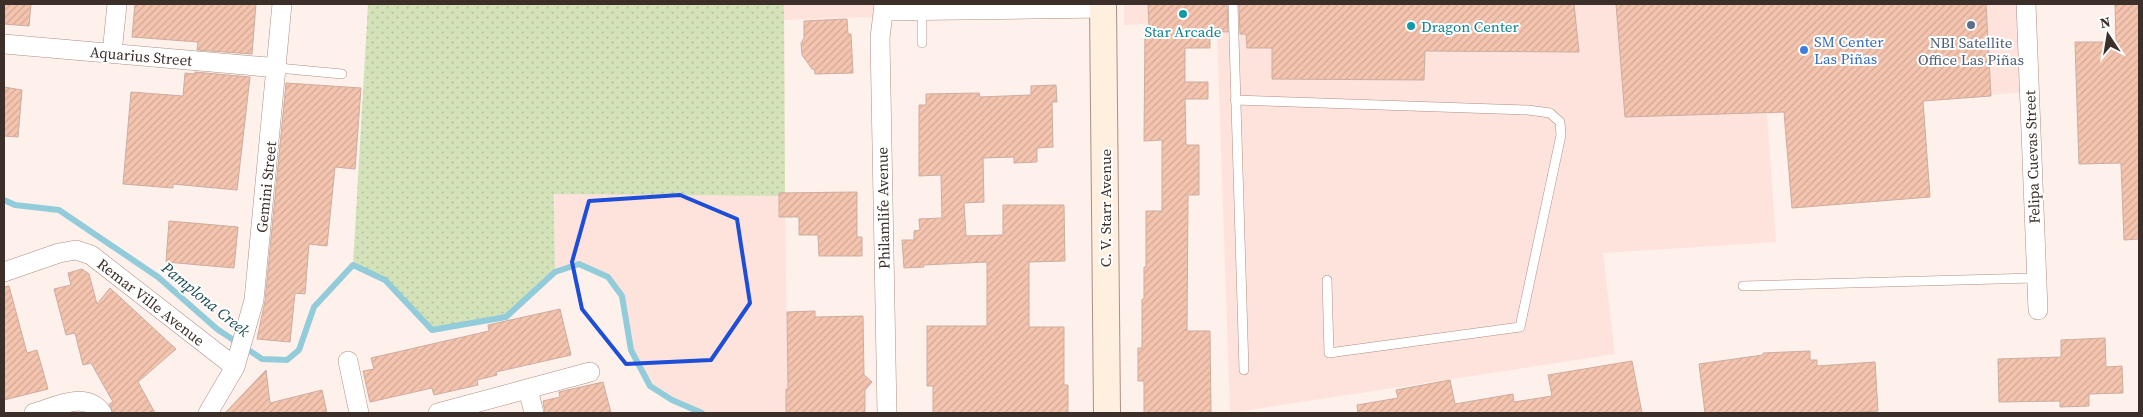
<svg xmlns="http://www.w3.org/2000/svg" width="2143" height="417" font-family="'Source Serif 4',serif">
	<defs>
		<pattern id="grass-dots" width="8" height="8" patternUnits="userSpaceOnUse" patternTransform="scale(1.25)"><rect width="8" height="8" fill="#d3e2b9"/><path d="M2 2h.1M6 6h.1" fill="none" stroke="#b6c29f" stroke-width="1.8" stroke-linecap="round"/></pattern>
		<pattern id="building-hatch" width="6" height="6" patternUnits="userSpaceOnUse" patternTransform="scale(1.25)"><rect width="6" height="6" fill="#f4c4af"/><path d="M-1 1l2-2M0 6l6-6M5 7l2-2" fill="none" stroke="#d2a997"/></pattern>
	</defs>
	<rect width="100%" height="100%" fill="#fef0eb"/>
	<path fill="#fde3dc" d="M 554,4 L 873,4 L 874,17 L 784,20 L 785,196 L 788,413 L 702,413 L 672,400 L 650,386 L 631,350 L 622,296 L 608,277 L 579,264 L 555,272 Z
		M 1124,4 L 2022,4 L 2025,92 L 1767,114 L 1776,242 L 1603,253 L 1615,354 L 1230,413 L 1217,32 L 1149,24 L 1124,25 Z"/>
	<path fill="url(#grass-dots)" d="M 368,4 L 784,4 L 785,196 L 554,194 L 555,272 L 506,317 L 432,330 L 385,280 L 353,265 Z"/>
	<g fill="none" stroke-linecap="round" stroke-linejoin="round">
		<path stroke="#92ccda" stroke-width="6" d="M 4,200 L 15,205 L 59,210 L 158,277 L 217,329 L 262,359 L 287,360 L 299,350 L 314,307 L 353,265 L 385,280 L 432,330 L 506,317 L 555,272 L 579,264 L 608,277 L 622,296 L 631,350 L 650,386 L 672,400 L 702,413"/>
	</g>
	<path fill="url(#building-hatch)" stroke="#cdada0" d="M 4,4 L 31,4 L 29,26 L 4,24 Z
		M 135,4 L 256,4 L 252,54 L 197,50 L 198,42 L 132,37 Z
		M 1148,4 L 1227,4 L 1228,32 L 1210,31 L 1210,48 L 1185,48 L 1185,82 L 1208,82 L 1208,99 L 1185,99 L 1186,145 L 1199,145 L 1199,195 L 1188,195 L 1187,331 L 1210,331 L 1211,413 L 1144,413 L 1144,381 L 1138,381 L 1138,348 L 1142,348 L 1142,299 L 1144,299 L 1144,267 L 1146,267 L 1146,211 L 1162,211 L 1162,140 L 1144,141 L 1145,28 L 1149,28 Z
		M 1239,4 L 1574,4 L 1579,52 L 1425,51 L 1424,80 L 1272,79 L 1272,48 L 1247,48 L 1246,34 L 1240,34 Z
		M 1616,4 L 1986,4 L 1991,96 L 1923,101 L 1930,197 L 1792,208 L 1784,112 L 1625,117 Z
		M 2115,4 L 2139,4 L 2139,239 L 2124,240 L 2121,163 L 2079,164 L 2075,42 L 2116,42 Z
		M 847,19 L 848,34 L 851,34 L 853,73 L 815,74 L 814,69 L 812,69 L 802,55 L 801,43 L 804,38 L 804,21 Z
		M 195,72 L 250,77 L 237,190 L 173,184 L 173,188 L 123,184 L 131,92 L 183,96 L 185,73 L 195,74 Z
		M 286,83 L 361,88 L 355,169 L 335,167 L 327,246 L 309,244 L 305,294 L 295,293 L 290,342 L 257,339 L 265,301 Z
		M 1056,85 L 1057,102 L 1052,102 L 1053,147 L 1037,148 L 1037,162 L 1014,163 L 1014,157 L 983,158 L 984,202 L 964,203 L 966,236 L 1003,235 L 1003,205 L 1064,205 L 1065,261 L 1029,262 L 1029,327 L 1064,327 L 1064,385 L 1068,385 L 1068,413 L 933,413 L 933,386 L 927,386 L 927,326 L 987,326 L 987,262 L 923,265 L 924,267 L 904,268 L 902,240 L 914,240 L 914,231 L 920,230 L 919,219 L 942,218 L 941,175 L 919,176 L 919,105 L 926,105 L 926,94 L 979,93 L 980,97 L 1031,95 L 1031,86 Z
		M 4,87 L 22,90 L 18,137 L 4,136 Z
		M 857,192 L 857,237 L 862,237 L 862,256 L 819,256 L 818,235 L 799,235 L 799,217 L 779,217 L 779,193 Z
		M 169,221 L 238,227 L 234,268 L 166,262 Z
		M 82,269 L 89,274 L 97,304 L 110,288 L 176,349 L 138,382 L 155,413 L 113,413 L 109,404 L 113,402 L 91,363 L 83,365 L 75,333 L 66,335 L 54,289 L 71,285 L 68,273 Z
		M 9,286 L 27,353 L 37,350 L 48,389 L 4,400 L 4,287 Z
		M 560,309 L 571,355 L 496,372 L 497,375 L 477,380 L 478,385 L 434,395 L 432,388 L 370,402 L 363,371 L 374,369 L 371,358 L 489,331 L 488,325 Z
		M 815,311 L 815,317 L 863,316 L 864,375 L 872,382 L 865,390 L 865,413 L 786,413 L 786,389 L 788,389 L 787,312 Z
		M 2105,338 L 2106,367 L 2122,366 L 2123,393 L 2089,394 L 2089,406 L 2060,407 L 2060,401 L 1999,402 L 1998,359 L 2061,357 L 2061,340 Z
		M 1810,351 L 1810,360 L 1817,360 L 1817,366 L 1875,362 L 1878,411 L 1843,413 L 1705,413 L 1699,364 L 1763,355 L 1763,353 Z
		M 1632,361 L 1642,413 L 1358,413 L 1357,405 L 1398,398 L 1396,390 L 1450,380 L 1455,404 L 1513,394 L 1514,402 L 1552,396 L 1548,375 Z
		M 266,370 L 270,403 L 322,390 L 327,413 L 225,413 Z
		M 603,382 L 611,413 L 545,413 L 543,401 L 560,397 L 559,392 Z"/>
	<g fill="none" stroke-linecap="round" stroke-linejoin="round">
		<defs>
			<path id="service" d="M 1233,4 L 1244,370
				M 922,10 L 922,43
				M 278,68 L 342,74
				M 1235,100 L 1528,110 L 1550,113 L 1560,122 L 1561,135 L 1520,327 L 1329,353 L 1327,280
				M 1743,286 L 2036,278"/>
			<path id="minor" d="M 884,4 L 880,38 L 887,413
				M 2026,4 L 2038,310
				M 884,11 L 1103,8
				M 4,44 L 278,68
				M 112,53 L 117,4
				M 4,272 L 59,253 L 76,250 L 91,255 L 235,367
				M 348,361 L 359,413
				M 528,389 L 534,413
				M 34,413 C 56,407 86,390 102,413
				M 208,413 L 235,367 L 254,300 L 282,4
				M 438,413 L 590,372"/>
			<path id="secondary" d="M 1103,4 L 1107,413"/>
		</defs>
		<use href="#service" stroke="#ad8f82" stroke-width="10"/>
		<use href="#minor" stroke="#ad8f82" stroke-width="20"/>
		<use href="#secondary" stroke="#ad8f82" stroke-width="28"/>
		<use href="#service" stroke="#fff" stroke-width="9"/>
		<use href="#minor" stroke="#fff" stroke-width="19"/>
		<use href="#secondary" stroke="#ffefde" stroke-width="26"/>
	</g>
	<path fill="none" stroke="#1d4ed8" stroke-width="4" stroke-linejoin="round" d="M 680,195 L 737,219 L 750,303 L 711,360 L 626,364 L 582,309 L 572,262 L 589,201 Z"/>
	<g fill="#0f9aa8" stroke="#fff" stroke-width="2">
		<circle cx="1183" cy="14" r="5"/>
		<circle cx="1411" cy="26" r="5"/>
	</g>
	<circle fill="#5c6f8a" stroke="#fff" stroke-width="2" cx="1971" cy="25" r="5"/>
	<circle fill="#3f7fe0" stroke="#fff" stroke-width="2" cx="1804" cy="50" r="5"/>
	<g text-anchor="middle" dominant-baseline="central" stroke-width="4" stroke-linejoin="round" paint-order="stroke">
		<g font-size="15" fill="#0d838f" stroke="#fff" text-anchor="start">
			<text x="1421" y="26">Dragon Center</text>
			<text x="1183" y="31" text-anchor="middle">Star Arcade</text>
		</g>
		<g font-size="15" fill="#366cbe" stroke="#fff" text-anchor="start">
			<text x="1814" y="41">SM Center<tspan x="1814" dy="17">Las Piñas</tspan></text>
		</g>
		<g font-size="15" fill="#4e5e75" stroke="#fff">
			<text x="1971" y="42">NBI Satellite<tspan x="1971" dy="17">Office Las Piñas</tspan></text>
		</g>
		<g font-size="15" fill="#3c2f2a" stroke="#fff">
			<text transform="translate(141 56) rotate(5)">Aquarius Street</text>
			<text transform="translate(2032 157) rotate(-92)">Felipa Cuevas Street</text>
			<text transform="translate(266 187) rotate(-84)">Gemini Street</text>
			<text transform="translate(883 208) rotate(-91)">Philamlife Avenue</text>
			<text transform="translate(1105 208) rotate(-90)">C. V. Starr Avenue</text>
			<text transform="translate(151 302) rotate(38)">Remar Ville Avenue</text>
		</g>
		<g font-size="16" font-style="italic" fill="#1a4c56" stroke="#fff">
			<text transform="translate(206 299) rotate(39)">Pamplona Creek</text>
		</g>
	</g>
	<rect width="2143" height="417" fill="none" stroke="#3c2f2a" stroke-width="10"/>
	<g transform="translate(2108 35) rotate(348)" stroke="#ffffff" stroke-width="4" paint-order="stroke">
	<path d="M0-4L9 19L0 12L-9 19Z" fill="#3c2f2a"/>
	<text y="-8" font-size="14" font-weight="bold" text-anchor="middle" fill="#3c2f2a">N</text>
	</g>
</svg>
